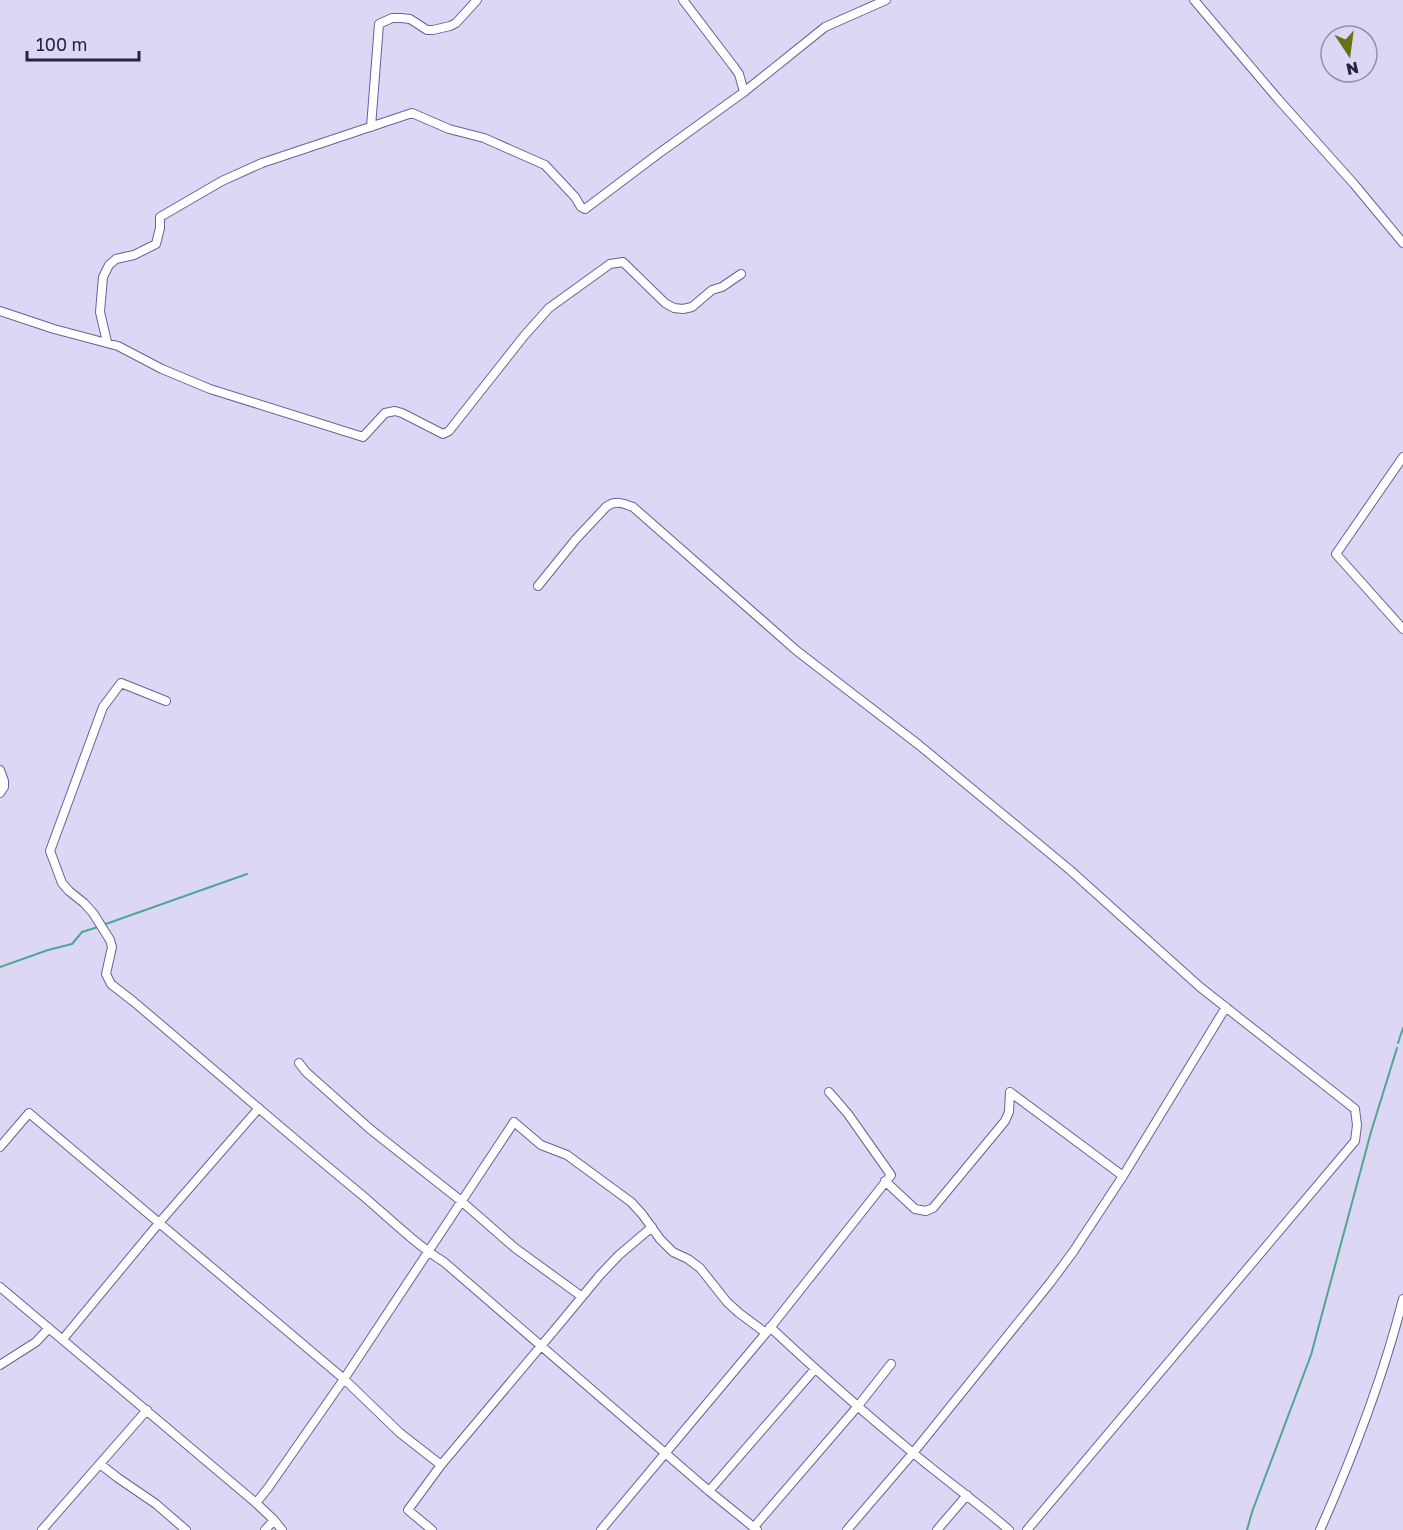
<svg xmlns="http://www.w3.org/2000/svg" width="1403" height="1530" font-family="'Golos Text',sans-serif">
	<rect width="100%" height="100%" fill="#dcd7f4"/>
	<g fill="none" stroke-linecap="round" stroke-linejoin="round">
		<path stroke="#4fa790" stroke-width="2" d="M 103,925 L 247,874
			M 0,967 L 48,950 L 72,944 L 82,932 L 98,927
			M 1398,1043 L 1403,1028
			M 1247,1530 L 1252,1512 L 1311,1355 L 1371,1132 L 1397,1048"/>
		<defs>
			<path id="minor" d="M 683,0 L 734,67 L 739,74 L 744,92
				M 1194,0 L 1278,99 L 1354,184 L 1403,243
				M 371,127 L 379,24 L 392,18 L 401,18 L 410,19 L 427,30 L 433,30 L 450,26 L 456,23 L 477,0
				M 0,311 L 54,329 L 118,346 L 162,369 L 210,389 L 363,437 L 385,413 L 395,411 L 402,413 L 443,434 L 449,431 L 524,336 L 549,308 L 610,264 L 623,262 L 665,303 L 674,308 L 683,309 L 692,307 L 712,290 L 722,287 L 741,274
				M 107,342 L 100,312 L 103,277 L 109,265 L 116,259 L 134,255 L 156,244 L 160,228 L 160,217 L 222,181 L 262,163 L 412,113 L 449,129 L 484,138 L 545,165 L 575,197 L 581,207 L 585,209 L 658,154 L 744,92 L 825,27 L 886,0
				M 1403,457 L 1336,554 L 1403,629
				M 538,586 L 576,539 L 606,507 C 615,500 623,503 633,507 L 797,651 L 919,745 L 1070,870 L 1200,987 L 1355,1109 L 1357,1125 L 1355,1141 L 1027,1530
				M 166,701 L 121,683 L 103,707 L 50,851 L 62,883 L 69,891 L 84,903 L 93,913 L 110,940 L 112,947 L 106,974 L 111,984 L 134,1002 C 210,1066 285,1132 362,1195 C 389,1218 414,1243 444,1262 L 709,1491 L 757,1530
				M 0,770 L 4,781 L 4,787 L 0,793
				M 299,1063 L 306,1072 L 370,1129 L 460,1200 L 515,1248 L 581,1296
				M 1010,1092 L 1123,1176
				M 0,1147 L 29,1113 L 344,1379 L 400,1433 L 441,1465
				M 885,1181 L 915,1209 L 926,1211 L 933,1208 L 1005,1121 L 1009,1112 L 1010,1092
				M 0,1287 L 256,1503
				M 770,1327 C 816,1370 863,1412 912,1452 C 944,1479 978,1503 1009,1530
				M 63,1339 L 159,1223 L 259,1108
				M 0,1365 L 36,1342 L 49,1328
				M 100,1464 L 118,1478 L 156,1504 L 186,1530
				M 709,1491 L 815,1369
				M 274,1520 L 282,1530
				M 754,1527 L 858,1406 L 891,1364
				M 42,1530 L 147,1410
				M 265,1530 L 274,1520 L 256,1503 L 268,1488 L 344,1379 L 514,1122 L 541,1145 L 567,1155 L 631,1202 L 642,1214 L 660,1239 L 673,1252 L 688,1259 L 700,1268 L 727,1302 L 739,1313 L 766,1333
				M 432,1530 L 408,1510 L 441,1465 L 562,1321 L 600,1275 L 619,1255 L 652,1227
				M 601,1530 L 766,1333 L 891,1175 L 848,1114 L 829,1092
				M 847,1530 L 913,1453 L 1050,1283 L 1073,1252 L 1123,1176 L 1226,1007
				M 937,1530 L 967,1495
				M 1320,1530 C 1353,1456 1383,1378 1403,1299"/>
		</defs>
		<use href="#minor" stroke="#6d5e9d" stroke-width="10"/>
		<use href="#minor" stroke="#fff" stroke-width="8"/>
	</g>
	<g transform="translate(1349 54) rotate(167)"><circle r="28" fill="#dcd7f4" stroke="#948fab" stroke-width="1.5"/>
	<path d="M0-4.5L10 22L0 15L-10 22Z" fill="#686f15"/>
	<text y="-9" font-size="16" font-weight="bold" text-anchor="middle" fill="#29233e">N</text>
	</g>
	<path d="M27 51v9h112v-9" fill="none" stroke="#29233e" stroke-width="3"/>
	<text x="36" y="51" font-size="18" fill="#29233e" stroke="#dcd7f4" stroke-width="4.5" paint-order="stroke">100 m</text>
</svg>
